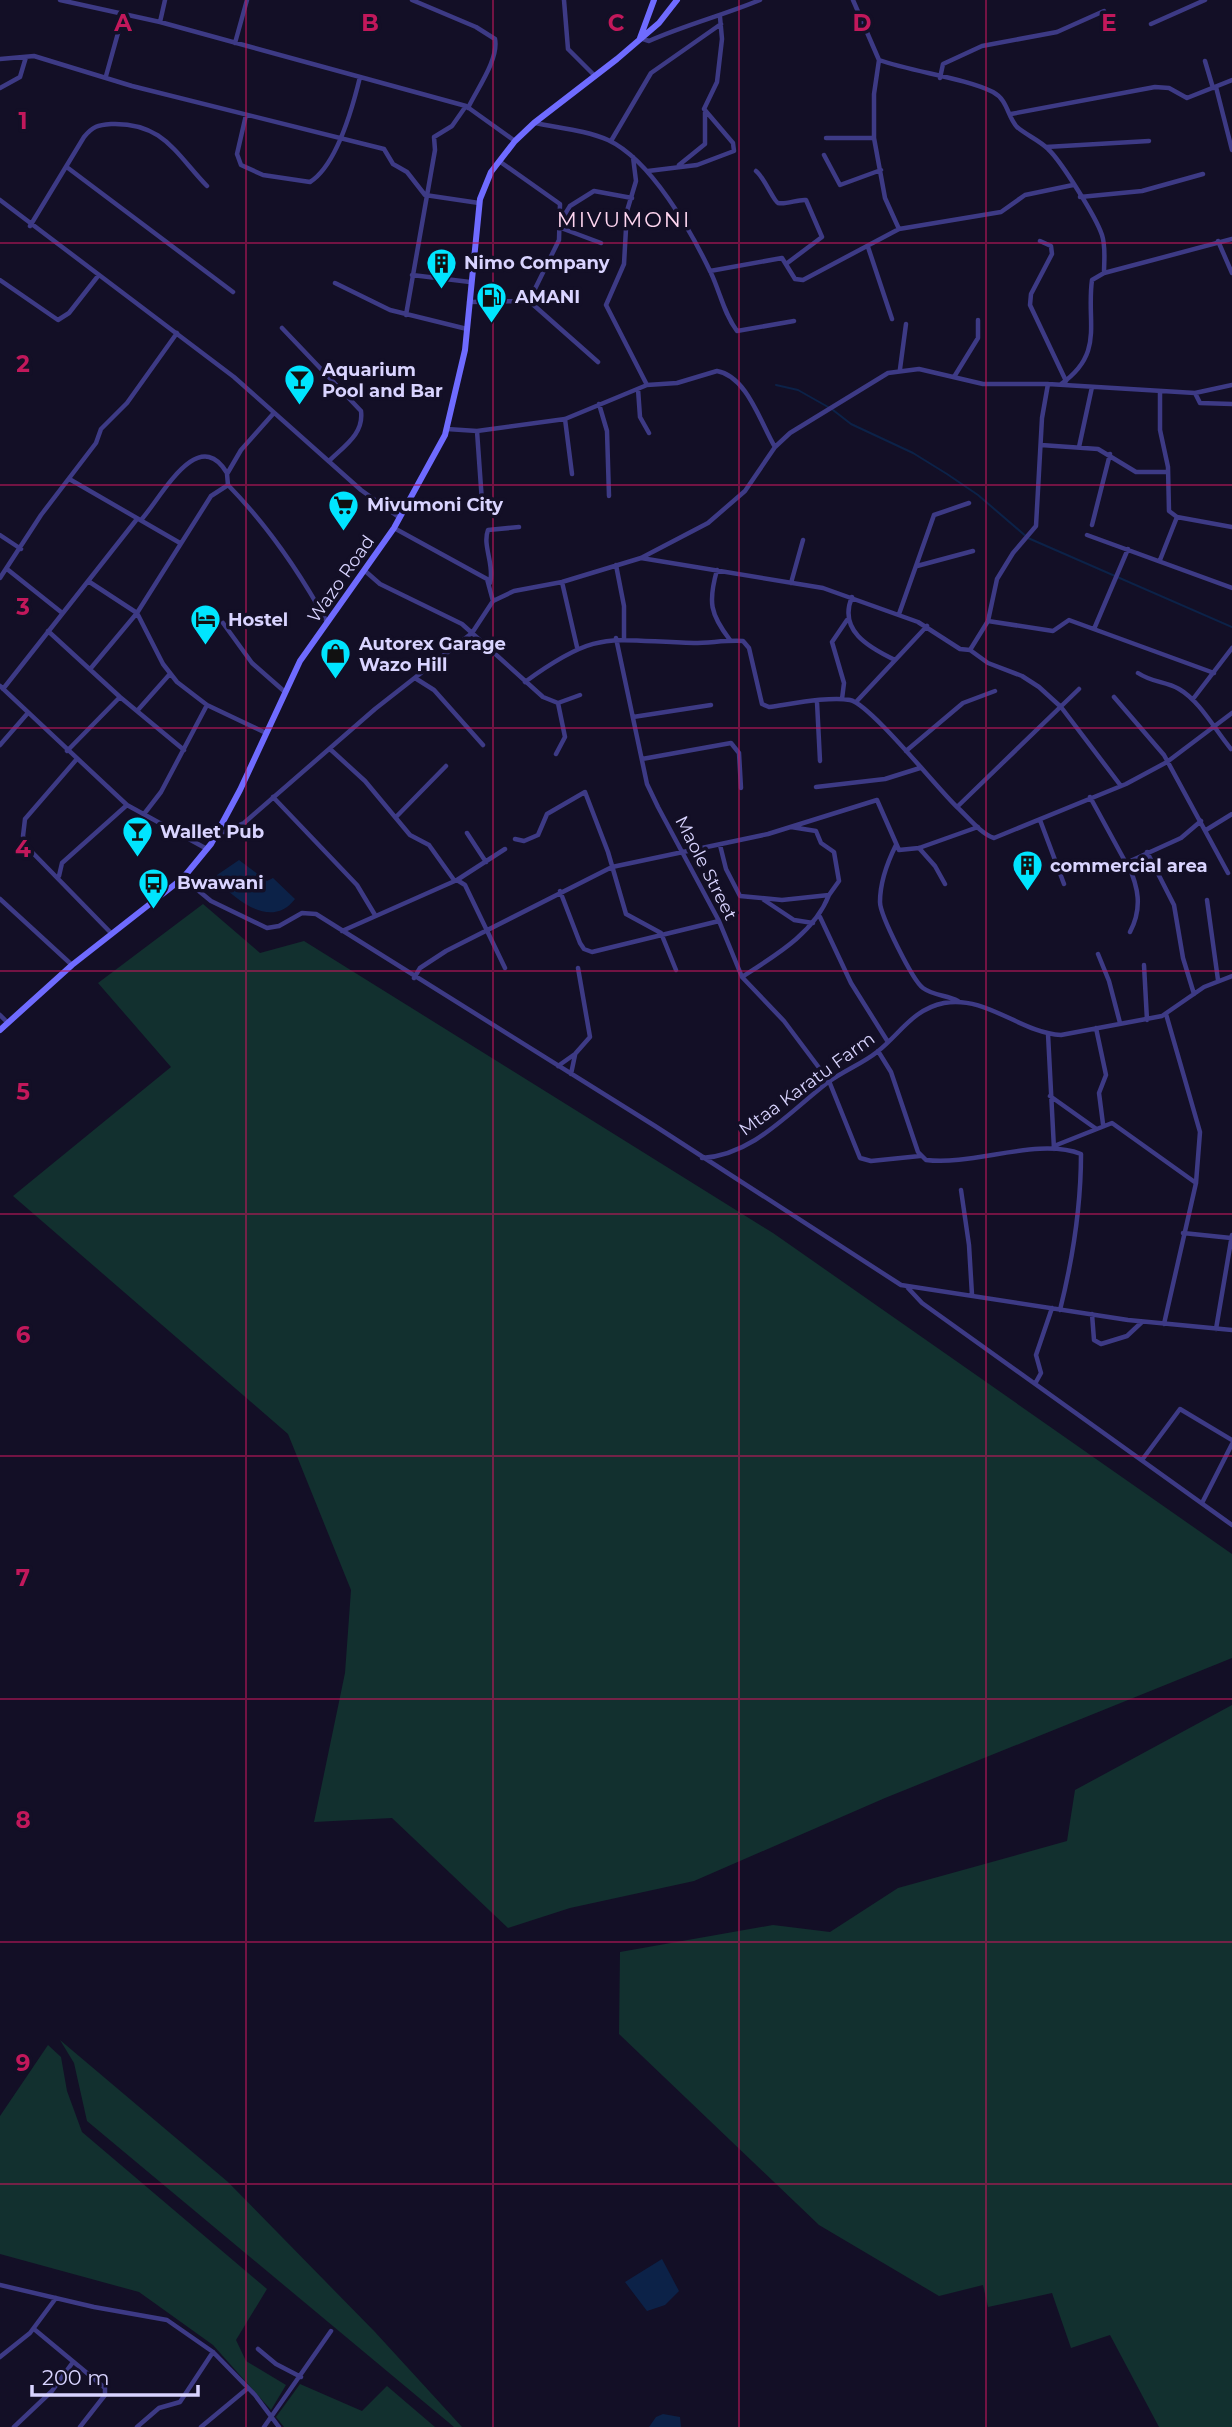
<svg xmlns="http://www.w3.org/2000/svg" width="1232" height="2427" font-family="Montserrat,sans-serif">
	<rect width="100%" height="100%" fill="#130f26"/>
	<path fill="#12302f" d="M 203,904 L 260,953 L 304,941 L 773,1233 L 1232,1554 L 1232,1658 L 885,1798 L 694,1881 L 570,1908 L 508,1928 L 392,1818 L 314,1822 L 345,1673 L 351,1590 L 288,1434 L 13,1196 L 171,1067 L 98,983 Z
		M 1232,1705 L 1232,2427 L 1159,2427 L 1110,2335 L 1071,2348 L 1052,2293 L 988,2307 L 983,2285 L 939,2296 L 819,2225 L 619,2034 L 620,1952 L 773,1925 L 830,1932 L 898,1888 L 1067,1841 L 1075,1790 Z
		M 60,2040 L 228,2182 L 375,2332 L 462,2427 L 454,2427 L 87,2121 L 74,2063 Z
		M 48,2045 L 61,2057 L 67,2091 L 82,2132 L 267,2289 L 236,2340 L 246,2361 L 286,2385 L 271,2410 L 213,2345 L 139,2292 L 0,2254 L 0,2116 Z
		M 300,2384 L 362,2411 L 387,2386 L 435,2427 L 284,2427 L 276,2417 Z"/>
	<path fill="#0c2248" d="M 239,860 L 267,881 L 273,878 L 295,899 C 272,929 238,902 218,881 L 217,875 Z
		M 662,2259 L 679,2291 L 665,2305 L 647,2311 L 625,2282 Z
		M 663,2414 L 680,2417 L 681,2427 L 649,2427 L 656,2417 Z"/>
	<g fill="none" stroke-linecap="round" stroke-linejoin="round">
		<path stroke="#0c2248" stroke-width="2" d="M 776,385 L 798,390 L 828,407
			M 833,410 L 851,424 L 913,453 L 947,474 L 978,495 L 1028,538 L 1232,627"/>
		<path stroke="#3d3a85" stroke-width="4.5" d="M 60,0 L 160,22 L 466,106 L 515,141
			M 412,0 L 476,27 L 495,39 C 499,59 477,89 468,108
			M 564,0 L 568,49 L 595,76
			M 853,0 L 879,60 L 874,94 L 874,138 L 885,198 L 899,229
			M 160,22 L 165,0
			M 1151,24 L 1205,0
			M 640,38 L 649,41 C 685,25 724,15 760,0
			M 235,43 L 247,0
			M 0,59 L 34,56 L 132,86 L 384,149 L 393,164 L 407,172 L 425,195 L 479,203
			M 879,60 C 913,72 965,78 993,92 C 1008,100 1007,116 1017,127 C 1026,135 1039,140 1048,149 C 1061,161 1096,217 1102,235 C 1106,247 1104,260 1104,273 L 1092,280 C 1086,323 1105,353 1061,384
			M 1205,61 L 1213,88
			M 106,76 L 123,15
			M 940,78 L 943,64 L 982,46 L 1057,32 L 1104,11
			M 1216,87 L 1232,150
			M 0,88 L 20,77 L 26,57
			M 1011,114 L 1155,87 L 1169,88 L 1187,98 L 1232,80
			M 246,115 L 237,154 L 241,165 L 263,175 L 310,182 C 337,165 353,106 360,77
			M 535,123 C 558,128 586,130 608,140 C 651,160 691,231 711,273 C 720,292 724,314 737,331 L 794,321
			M 826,138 L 874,138
			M 611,141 L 651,73 L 721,24
			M 1046,147 L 1149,141
			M 824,155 L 840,185 L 881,170
			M 633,157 L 636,181 L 627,211 L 624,264 L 606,305 L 647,385
			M 499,161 L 560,204 L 559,240 L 529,301
			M 679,165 L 705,144 L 705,110
			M 68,168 L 233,292
			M 648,171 L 697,165 L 734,151 L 733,143 L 704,109 L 717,82 L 722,39 L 720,17
			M 756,171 C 764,177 774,202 778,203 C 786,205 798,199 806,200 L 822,237 L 786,264
			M 1080,197 L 1142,191 L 1203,174
			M 0,200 L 234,377 L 361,490 L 400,518
			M 562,219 L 570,206 L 594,191 L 632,198
			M 30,226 L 84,137 C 93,126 98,125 111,124 C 163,122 176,154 207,186
			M 561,228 L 601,243
			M 1040,241 L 1051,246 L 1052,254 L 1031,294 L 1030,305 L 1066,381
			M 1218,241 L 1232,273
			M 868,247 L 892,319
			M 710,271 L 782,258 L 795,279 L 803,280 L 899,229 L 1001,212 L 1025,195 L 1073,185
			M 1104,273 L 1232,239
			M 412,275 L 470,282
			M 0,280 L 58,320 L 69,313 L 98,276
			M 335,283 L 390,310 L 467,329
			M 469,302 L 529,301 L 598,362
			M 406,315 L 435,150 L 434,137 L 452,126 L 466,106
			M 282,328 L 361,411 C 364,434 344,446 329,461
			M 900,369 L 906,324
			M 954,377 L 978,338 L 978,320
			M 638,389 L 640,417 L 649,433
			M 1160,391 L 1160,430 L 1168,467 L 1169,511 L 1177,517 L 1232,527
			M 1195,393 L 1200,403 L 1232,404
			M 599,404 L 607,431 L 609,496
			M 565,419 L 572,474
			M 447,429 L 477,431 L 565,419 L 647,385 L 677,383 L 717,371 C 747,376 761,424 775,447
			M 477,431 L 482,502
			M 1041,445 L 1098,449 L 1136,472 L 1167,472
			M 1079,447 L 1092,387
			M 71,480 L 180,543
			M 228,485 C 269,527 299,571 327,622
			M 141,520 C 161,498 198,424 227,473
			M 1092,525 L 1110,454
			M 394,528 L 487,579 L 493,601
			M 0,535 L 21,549
			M 1087,535 L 1232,588
			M 641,558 L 823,588 L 918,622 L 960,649 L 970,650 L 988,621 L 997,579 L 1013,553 L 1036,526 L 1042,418 L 1048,384
			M 1160,560 L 1177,517
			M 616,565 L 624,606 L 624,638
			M 917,566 L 973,551
			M 7,569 L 61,612
			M 364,570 L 380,584 L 462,624 L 543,697 L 558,703 L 580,695
			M 717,570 C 708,602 710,614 730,640
			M 0,578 L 41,515 L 96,443 L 101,429 L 127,403 L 177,333
			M 88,581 L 137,613 L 163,664 L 177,682 L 207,705 L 266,733
			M 562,582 L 577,647
			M 490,583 C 495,565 482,546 488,530 L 519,527
			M 791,583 L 803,540
			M 852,597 C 838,630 868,647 895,660
			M 899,614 L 934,515 L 969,503
			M 988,621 L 1053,631 L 1069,620 L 1214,673
			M 223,623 L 252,663 L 285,692
			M 1094,629 L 1128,549
			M 48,631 L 120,697 L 184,750
			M 616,638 L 647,784 L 658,807 L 719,921 L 742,977 L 784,1021 L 829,1081 L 860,1158 L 871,1161 L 920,1156
			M 970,650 L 988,663 L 1022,676 L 1039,687 L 1061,707 L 1121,786
			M 91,668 L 137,613 L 211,496 L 228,485 L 227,474 L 241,450 L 273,414
			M 1138,673 C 1153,683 1165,681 1179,689 C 1200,701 1215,730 1231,749
			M 415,678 L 434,690 L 483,745
			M 525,682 C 599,628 608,641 694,643 C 710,643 726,640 743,641 L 749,648 L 762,704 L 769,707 C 791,704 830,696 850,700 C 870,704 937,788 957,807 C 968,817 981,834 994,838 L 1126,784 L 1167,762 L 1232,713
			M 0,686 L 127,805 L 207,849
			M 3,689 L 137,519
			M 1114,697 L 1164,755 L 1228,873
			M 842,699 L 844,683 L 832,642 L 847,620
			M 1193,699 L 1232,648
			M 817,702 L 820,761
			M 856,702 L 927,626
			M 137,711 L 169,675
			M 633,717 L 711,705
			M 0,745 L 27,714
			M 330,749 L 365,781 L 410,835 L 429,845 L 454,880
			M 67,751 L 120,697
			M 906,751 L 963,703 L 995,691
			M 556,754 L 565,737 L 558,703
			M 642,759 L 731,743 L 739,753 L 741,788
			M 76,760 L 25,819 L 23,836 L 28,848 L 112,934
			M 816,787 L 885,779 L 920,768
			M 273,797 L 357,885 L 375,915
			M 1090,797 L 1126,863 L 1181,838 L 1201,821
			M 957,807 L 1079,689
			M 144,814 L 161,792 L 207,705
			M 396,817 L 446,766
			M 1040,820 L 1064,884
			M 791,827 L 816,831 L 821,843 L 834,852 L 839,881 L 829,895
			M 1206,830 L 1232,814
			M 467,833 L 486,862
			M 217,835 L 244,823 L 375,709 L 472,633 L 493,601 L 514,591 L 562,582 L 641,558 L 708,523 L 745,491 L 775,447 L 790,433 L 888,373 L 919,369 L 983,384 L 1048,384 L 1195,393 L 1232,385
			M 515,839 L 524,841 L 538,835 L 547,814 L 585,792 L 608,852 L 626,914 L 661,933 L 676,970
			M 720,845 L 726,869 L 740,896 L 782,900 L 829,895 C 814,933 776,955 742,977
			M 896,845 C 888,861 880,883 880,902 C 880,915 913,981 923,988 C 934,996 947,995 958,1001
			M 919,848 L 935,866 L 945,884
			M 1147,852 L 1174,905 L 1183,958 L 1194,994
			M 1128,864 C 1138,887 1143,907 1130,932
			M 59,876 L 62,863 L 127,805
			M 183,878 L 211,901 L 267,928 L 279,926 L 302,913 L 316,914 L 655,1126 L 901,1285 L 1128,1320 L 1232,1330
			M 457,880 L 505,849
			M 560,891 L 580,943 L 584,949 L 592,952 L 719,921
			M 0,899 L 72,965
			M 764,900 L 794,920 L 813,923
			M 1207,900 L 1218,980
			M 820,917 L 851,983 L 888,1042
			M 342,931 L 457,880 L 465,885 L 505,968
			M 1098,954 L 1109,981 L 1120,1023
			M 1144,965 L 1147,1020
			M 414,978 L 420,968 L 446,951 L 612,867 L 768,834 L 877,800 L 899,850 L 919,848 L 978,827
			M 0,1015 L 8,1023
			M 1096,1028 L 1106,1075 L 1099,1093 L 1103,1124
			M 1048,1034 L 1054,1149
			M 878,1051 L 891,1072 L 918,1152 L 926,1160 C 974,1166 1037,1137 1081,1154 C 1081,1207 1073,1258 1060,1310
			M 558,1066 L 575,1054 L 590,1037 L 578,968
			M 571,1074 L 575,1055
			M 1050,1096 L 1095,1128
			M 1054,1146 L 1112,1123 L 1196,1183
			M 702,1158 C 753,1155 788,1113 827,1083 C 843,1071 862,1064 877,1052 C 900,1034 913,1009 944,1003 C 986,995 1021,1033 1061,1035 L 1162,1016 L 1204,987 L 1232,976
			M 961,1190 L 969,1245 L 972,1295
			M 1183,1233 L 1231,1238
			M 908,1288 L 922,1303 L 1232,1525
			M 1092,1314 L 1094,1340 L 1101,1344 L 1127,1336 L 1142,1322
			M 1164,1324 L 1196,1183 L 1200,1132 L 1166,1014
			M 1216,1329 L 1232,1235
			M 1036,1382 L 1041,1373 L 1036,1355 L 1052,1308
			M 1142,1460 L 1180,1409 L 1232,1440
			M 1202,1503 L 1232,1444
			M 0,2285 L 94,2307 L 167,2320 L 213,2352 L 255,2395 L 279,2427
			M 34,2329 L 105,2388 L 105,2395 L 80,2427
			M 258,2349 L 276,2364 L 301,2377
			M 0,2357 L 30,2333 L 56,2298
			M 14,2427 L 52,2391 L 73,2362
			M 137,2427 L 159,2408 L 180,2402 L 213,2352
			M 201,2427 L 248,2388
			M 264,2427 L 331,2331"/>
		<path stroke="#6f6bff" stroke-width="6" d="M 640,38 L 654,0
			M 0,1030 L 72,965 L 183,878 L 211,844 L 240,790 L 300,661 L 394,528 L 445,435 L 465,350 L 480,199 L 491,172 L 515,141 L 534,123 L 617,59 L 659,23 L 677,0"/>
	</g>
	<path fill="none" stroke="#c2185b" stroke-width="2" stroke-opacity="0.55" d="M 246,0 L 246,2427M 493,0 L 493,2427M 739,0 L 739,2427M 986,0 L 986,2427M 0,243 L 1232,243M 0,485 L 1232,485M 0,728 L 1232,728M 0,971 L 1232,971M 0,1214 L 1232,1214M 0,1456 L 1232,1456M 0,1699 L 1232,1699M 0,1942 L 1232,1942M 0,2184 L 1232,2184"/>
	<defs>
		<symbol id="building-pin" viewBox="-11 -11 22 30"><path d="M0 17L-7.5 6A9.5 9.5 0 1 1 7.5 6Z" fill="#00e5ff" stroke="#130f26"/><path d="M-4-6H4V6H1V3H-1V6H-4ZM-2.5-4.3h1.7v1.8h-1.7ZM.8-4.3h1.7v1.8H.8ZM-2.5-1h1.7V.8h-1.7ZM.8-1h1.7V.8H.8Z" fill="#111"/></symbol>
		<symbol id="fuel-pin" viewBox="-11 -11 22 30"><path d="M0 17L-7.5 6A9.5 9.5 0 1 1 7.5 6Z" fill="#00e5ff" stroke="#130f26"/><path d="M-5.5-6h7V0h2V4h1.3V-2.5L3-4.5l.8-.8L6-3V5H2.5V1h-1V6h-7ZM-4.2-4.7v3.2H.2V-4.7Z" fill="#111"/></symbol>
		<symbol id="bar-pin" viewBox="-11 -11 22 30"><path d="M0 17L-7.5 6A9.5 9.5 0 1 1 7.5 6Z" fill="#00e5ff" stroke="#130f26"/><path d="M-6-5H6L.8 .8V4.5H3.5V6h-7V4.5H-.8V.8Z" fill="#111"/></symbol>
		<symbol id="supermarket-pin" viewBox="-11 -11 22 30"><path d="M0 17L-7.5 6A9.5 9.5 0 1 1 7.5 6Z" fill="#00e5ff" stroke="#130f26"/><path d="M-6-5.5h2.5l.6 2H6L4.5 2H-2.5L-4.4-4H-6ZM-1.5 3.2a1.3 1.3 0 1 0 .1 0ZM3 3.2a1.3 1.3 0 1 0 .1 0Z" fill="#111"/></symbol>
		<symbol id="hotel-pin" viewBox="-11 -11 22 30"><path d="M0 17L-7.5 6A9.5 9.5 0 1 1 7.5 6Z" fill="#00e5ff" stroke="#130f26"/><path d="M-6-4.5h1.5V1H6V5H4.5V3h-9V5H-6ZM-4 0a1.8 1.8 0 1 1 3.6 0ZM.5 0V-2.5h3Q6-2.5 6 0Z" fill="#111"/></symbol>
		<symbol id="shop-pin" viewBox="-11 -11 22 30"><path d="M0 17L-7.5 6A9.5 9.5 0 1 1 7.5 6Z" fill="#00e5ff" stroke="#130f26"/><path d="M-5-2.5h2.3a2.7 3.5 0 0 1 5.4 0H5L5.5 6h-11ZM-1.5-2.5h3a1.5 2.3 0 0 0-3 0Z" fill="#111"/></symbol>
		<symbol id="bus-pin" viewBox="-11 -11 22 30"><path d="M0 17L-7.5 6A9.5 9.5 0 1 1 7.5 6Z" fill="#00e5ff" stroke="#130f26"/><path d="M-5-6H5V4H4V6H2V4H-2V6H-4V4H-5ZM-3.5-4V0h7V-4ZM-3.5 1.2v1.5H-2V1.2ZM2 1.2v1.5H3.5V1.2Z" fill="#111"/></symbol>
	</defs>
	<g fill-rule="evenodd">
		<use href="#building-pin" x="424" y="246" width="35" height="47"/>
		<use href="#fuel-pin" x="474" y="280" width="35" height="47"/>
		<use href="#bar-pin" x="282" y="362" width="35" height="47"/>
		<use href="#supermarket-pin" x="326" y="488" width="35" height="47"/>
		<use href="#hotel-pin" x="188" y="602" width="35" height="47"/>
		<use href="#shop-pin" x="318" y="636" width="35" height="47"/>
		<use href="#bar-pin" x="120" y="814" width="35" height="47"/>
		<use href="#building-pin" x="1010" y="848" width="35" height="47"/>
		<use href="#bus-pin" x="136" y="866" width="35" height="47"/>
	</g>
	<g text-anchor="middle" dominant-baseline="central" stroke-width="7" stroke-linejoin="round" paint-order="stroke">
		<g font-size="18" font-weight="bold" fill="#d9d4ff" stroke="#130f26" text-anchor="start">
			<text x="464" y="263">Nimo Company</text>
			<text x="515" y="297">AMANI</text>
			<text x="322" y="370">Aquarium<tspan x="322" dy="21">Pool and Bar</tspan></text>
			<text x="367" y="505">Mivumoni City</text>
			<text x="228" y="620">Hostel</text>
			<text x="359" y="644">Autorex Garage<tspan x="359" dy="21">Wazo Hill</tspan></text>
			<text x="160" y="832">Wallet Pub</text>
			<text x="1050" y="866">commercial area</text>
			<text x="177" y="883">Bwawani</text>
		</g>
		<g font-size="18" fill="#d9d4ff" stroke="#130f26">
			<text transform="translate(341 579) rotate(-55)">Wazo Road</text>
			<text transform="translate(706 868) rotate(63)">Maole Street</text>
			<text transform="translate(807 1084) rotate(-36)">Mtaa Karatu Farm</text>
		</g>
		<g font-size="21" letter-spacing="2" fill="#ffd6f0" stroke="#130f26">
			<text x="624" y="219">MIVUMONI</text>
		</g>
	</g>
	<g font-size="23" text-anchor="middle" font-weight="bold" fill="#c2185b" stroke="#130f26" stroke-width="7" stroke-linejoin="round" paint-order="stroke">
		<text x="123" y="31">A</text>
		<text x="370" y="31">B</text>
		<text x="616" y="31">C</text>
		<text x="862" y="31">D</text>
		<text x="1109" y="31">E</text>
		<text x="23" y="129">1</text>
		<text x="23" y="372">2</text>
		<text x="23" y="615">3</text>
		<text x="23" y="857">4</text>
		<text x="23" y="1100">5</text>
		<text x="23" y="1343">6</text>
		<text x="23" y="1586">7</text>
		<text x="23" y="1828">8</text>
		<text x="23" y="2071">9</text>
	</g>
	<path d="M32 2385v10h166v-10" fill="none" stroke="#d9d4ff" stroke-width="3.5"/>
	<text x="42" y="2385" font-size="21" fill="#d9d4ff" stroke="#130f26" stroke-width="5" paint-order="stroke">200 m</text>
</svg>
